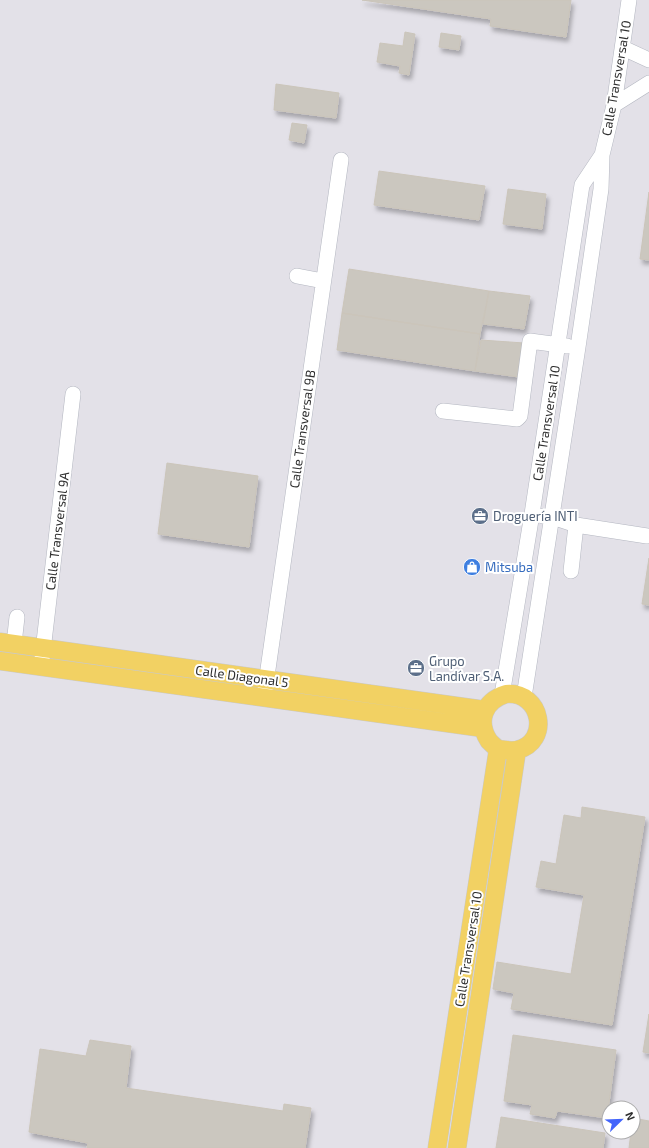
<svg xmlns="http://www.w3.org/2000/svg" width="649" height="1148" font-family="'Exo 2',sans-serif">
	<defs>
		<filter id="shadow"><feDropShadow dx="2.5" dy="4.5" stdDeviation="2" flood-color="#0004"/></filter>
	</defs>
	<rect width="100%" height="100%" fill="#efe9e1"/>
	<path fill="#e3e1e8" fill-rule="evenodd" d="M 0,0 L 649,0 L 649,1148 L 0,1148 ZM 609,1108 L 633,1108 L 633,1132 L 609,1132 Z"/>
	<path fill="#cbc7bf" stroke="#cbc5ba" filter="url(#shadow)" d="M 362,0 L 571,0 L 566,37 L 490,26 L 491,19 Z
		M 405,32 L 415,34 L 409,75 L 399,73 L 400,66 L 377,62 L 380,43 L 403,46 Z
		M 441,33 L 461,36 L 459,50 L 439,47 Z
		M 276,84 L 339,93 L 336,118 L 274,110 Z
		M 292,123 L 307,125 L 304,143 L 289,140 Z
		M 379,171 L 485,186 L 479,220 L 374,205 Z
		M 508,189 L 546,194 L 542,229 L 503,224 Z
		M 649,192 L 649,260 L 640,259 Z
		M 349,269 L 489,291 L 480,334 L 342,313 Z
		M 489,291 L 530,296 L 524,329 L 483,324 Z
		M 342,313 L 480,334 L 475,371 L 337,350 Z
		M 481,340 L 524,343 L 519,377 L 475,371 Z
		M 167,463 L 258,476 L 249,547 L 158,534 Z
		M 649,558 L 649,605 L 642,604 Z
		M 582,807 L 645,817 L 612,1025 L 511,1009 L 514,993 L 493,989 L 497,962 L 571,974 L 584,895 L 536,887 L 541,861 L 556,864 L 564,815 L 581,818 Z
		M 649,1014 L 649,1053 L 643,1052 Z
		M 513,1035 L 616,1050 L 607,1118 L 557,1111 L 555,1118 L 530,1114 L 532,1105 L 504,1101 Z
		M 90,1040 L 131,1046 L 126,1088 L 283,1111 L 284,1104 L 311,1108 L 305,1148 L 87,1148 L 88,1143 L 29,1132 L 40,1049 L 86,1056 Z
		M 501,1117 L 605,1133 L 603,1148 L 496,1148 Z
		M 633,1118 L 649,1121 L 649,1148 L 629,1148 L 631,1132 L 633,1132 Z"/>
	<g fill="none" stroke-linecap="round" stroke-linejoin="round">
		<defs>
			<path id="minor" d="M 623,48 L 649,60
				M 614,105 L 649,83
				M 297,276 L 323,281
				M 443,411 L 517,419 L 520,416 L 530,341 L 567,346
				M 543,516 L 552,517 L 576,525 L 647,536
				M 571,571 L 576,525
				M 14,644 L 17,617
				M 42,659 L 73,394
				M 265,690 L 341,160
				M 502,695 L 532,514 L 582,185 L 602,155
				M 524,697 L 578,347 L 601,189 L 602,155 L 614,105 L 629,0"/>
			<path id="major" d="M 0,642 L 485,710
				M 0,661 L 483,728
				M 506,694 C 542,691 551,742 517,750 C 511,751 504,750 498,749 C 495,747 492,744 489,741 C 476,721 484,701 506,694 Z
				M 437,1148 L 498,749
				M 457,1148 L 517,750"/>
		</defs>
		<use href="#minor" stroke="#b4b7c1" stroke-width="16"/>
		<use href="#major" stroke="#c9c9c9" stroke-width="19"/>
		<use href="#minor" stroke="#fff" stroke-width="15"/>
		<use href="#major" stroke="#f2d163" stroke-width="18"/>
	</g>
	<defs>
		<symbol id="office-disc" viewBox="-11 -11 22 22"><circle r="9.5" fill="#5c6f8a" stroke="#fff"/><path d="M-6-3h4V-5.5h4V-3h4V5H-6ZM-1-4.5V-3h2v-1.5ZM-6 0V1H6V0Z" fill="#fff"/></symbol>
		<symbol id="shop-disc" viewBox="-11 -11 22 22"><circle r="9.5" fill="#3f7fe0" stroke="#fff"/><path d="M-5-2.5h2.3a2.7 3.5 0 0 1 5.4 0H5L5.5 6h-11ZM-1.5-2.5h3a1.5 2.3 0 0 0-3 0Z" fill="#fff"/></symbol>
	</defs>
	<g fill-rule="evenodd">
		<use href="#office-disc" x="470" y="506" width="20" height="20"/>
		<use href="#shop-disc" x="462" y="557" width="20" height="20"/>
		<use href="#office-disc" x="406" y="658" width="20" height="20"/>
	</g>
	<g text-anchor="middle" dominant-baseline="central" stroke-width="4" stroke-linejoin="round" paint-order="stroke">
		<g font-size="13" fill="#2e2e2e" stroke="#fff">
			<text transform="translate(616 78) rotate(-80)">Calle Transversal 10</text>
			<text transform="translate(546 423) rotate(-81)">Calle Transversal 10</text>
			<text transform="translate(302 429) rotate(-82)">Calle Transversal 9B</text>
			<text transform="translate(57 531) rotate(-83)">Calle Transversal 9A</text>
			<text transform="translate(242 676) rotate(8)">Calle Diagonal 5</text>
			<text transform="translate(468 949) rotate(-81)">Calle Transversal 10</text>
		</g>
		<g font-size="13" fill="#4e5e75" stroke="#fff" text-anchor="start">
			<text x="493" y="516">Droguería INTI</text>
			<text x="429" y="661">Grupo<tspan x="429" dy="15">Landívar S.A.</tspan></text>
		</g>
		<g font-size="13" fill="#366cbe" stroke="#fff" text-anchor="start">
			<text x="485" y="567">Mitsuba</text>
		</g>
	</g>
	<g transform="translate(621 1120) rotate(67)"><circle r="19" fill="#ffffff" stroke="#ababab"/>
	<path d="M0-3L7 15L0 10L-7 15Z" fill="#4264fb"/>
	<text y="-6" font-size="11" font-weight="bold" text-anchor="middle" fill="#2e2e2e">N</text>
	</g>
</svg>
